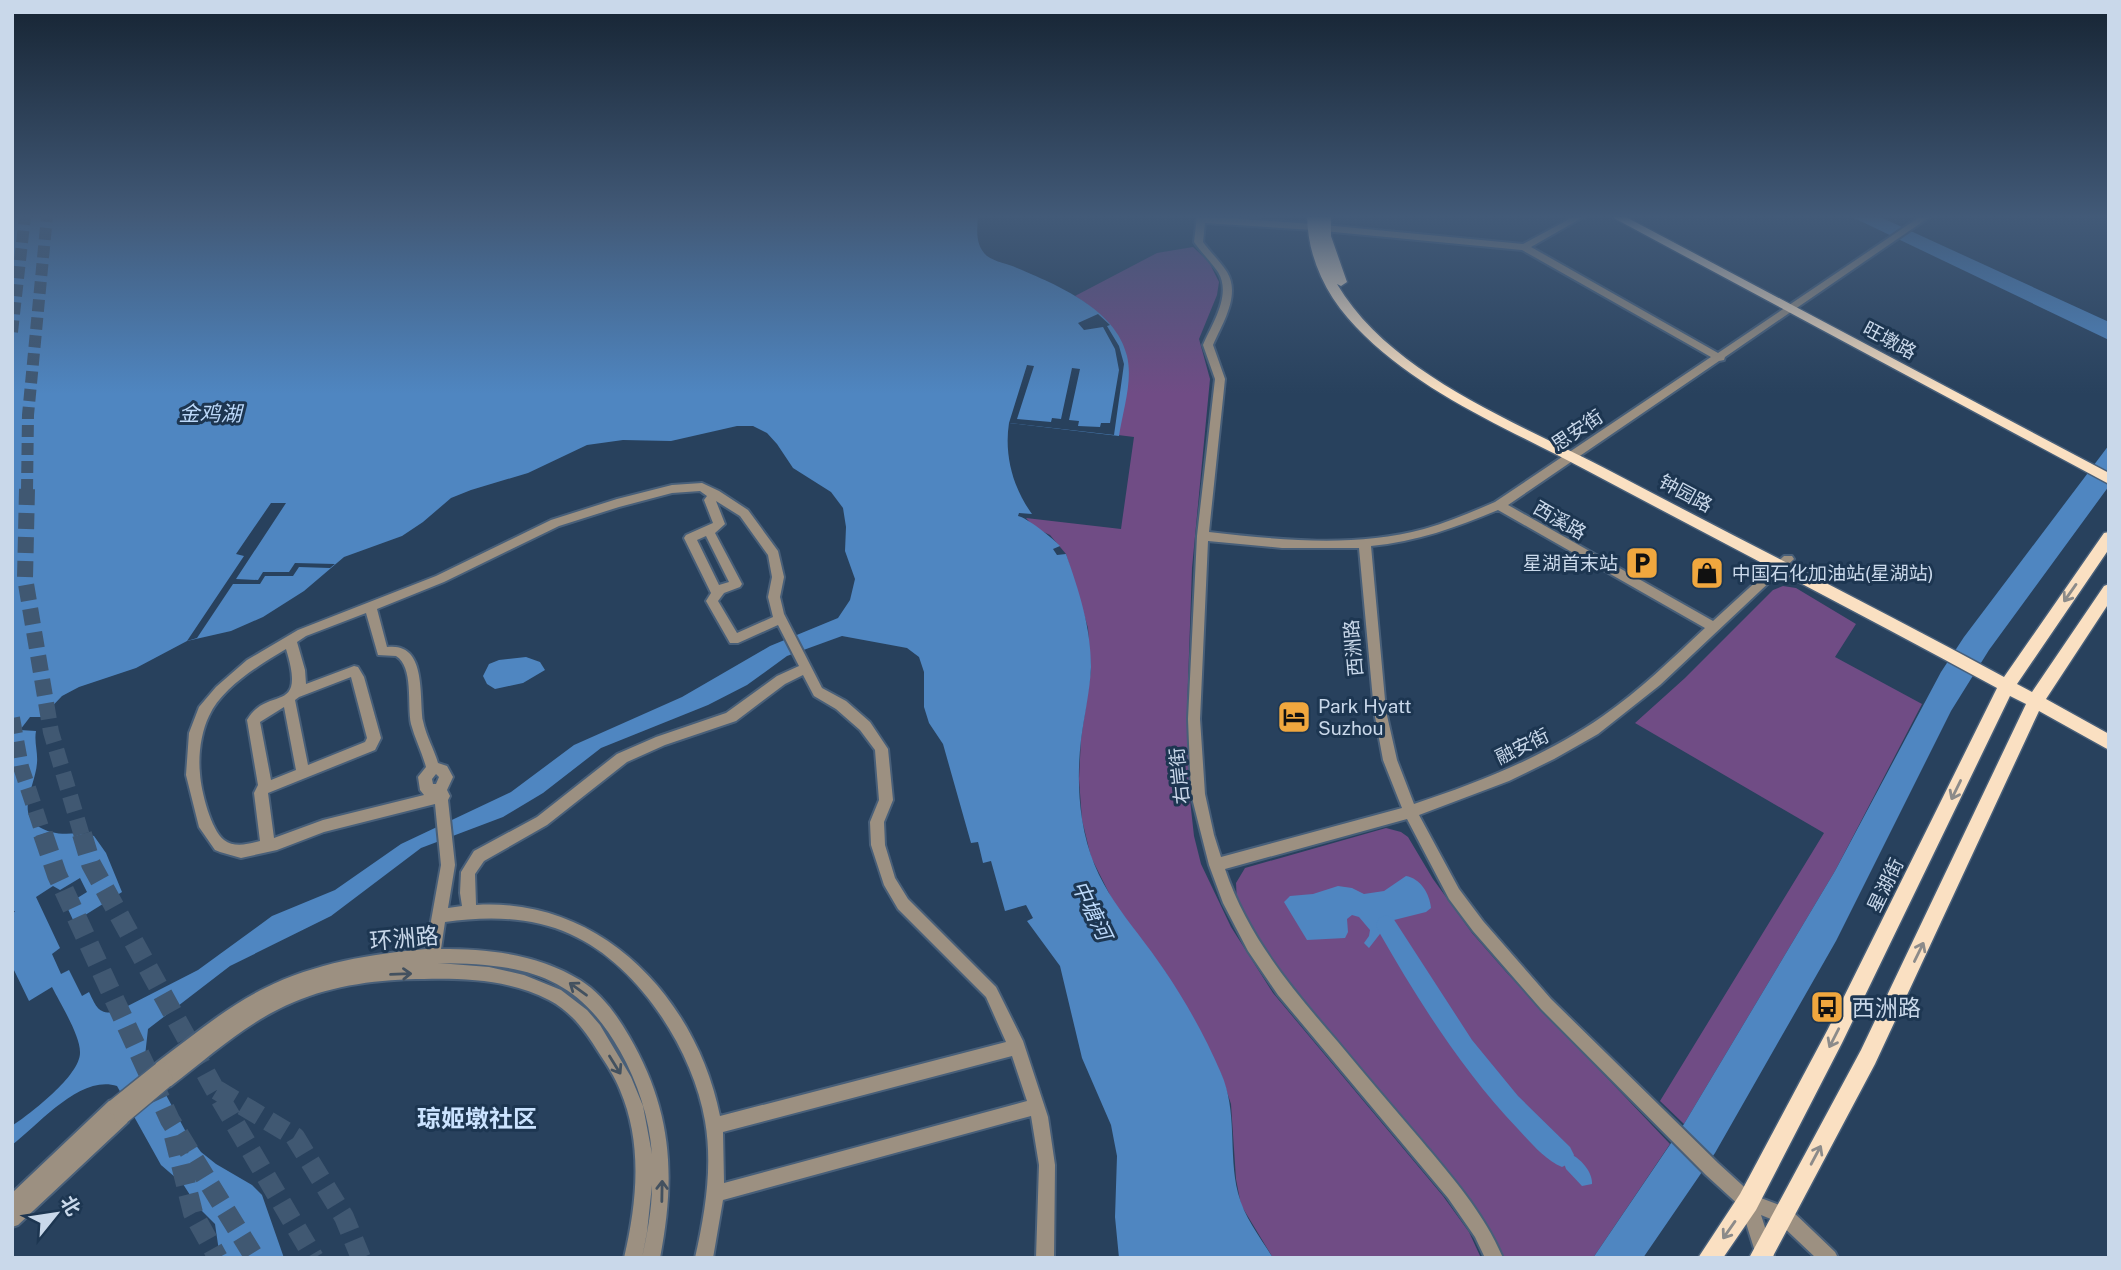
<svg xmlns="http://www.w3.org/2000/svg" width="2121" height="1270" font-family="'Public Sans','Noto Sans SC',sans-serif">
	<rect width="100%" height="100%" fill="#28415d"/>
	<path fill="#704c85" d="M 1193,247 L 1209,262 L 1219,282 L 1217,295 L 1199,339 L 1210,379 L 1192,568 L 1187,711 L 1189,791 L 1194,836 L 1201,864 L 1231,927 L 1273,993 L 1443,1196 L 1469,1232 L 1481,1258 L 1273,1258 L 1241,1205 L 1236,1179 L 1231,1104 L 1221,1074 L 1166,973 L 1114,903 L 1091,857 L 1082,820 L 1079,779 L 1081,739 L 1091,670 L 1088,628 L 1066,554 L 1050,535 L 1035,528 L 1026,518 L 1121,529 L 1134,437 L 1110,434 L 1087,304 L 1075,296 L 1157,253 Z
		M 1783,586 L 1796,588 L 1856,624 L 1835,657 L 1922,704 L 1835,871 L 1684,1124 L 1660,1101 L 1824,833 L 1635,723 L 1685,678 L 1773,590 Z
		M 1386,828 L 1401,832 L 1408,837 L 1433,879 L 1472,933 L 1507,973 L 1670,1144 L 1593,1258 L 1502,1258 L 1479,1214 L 1287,986 L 1237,904 L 1236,883 L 1245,868 Z"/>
	<path fill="#4f86c1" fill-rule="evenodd" d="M 12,216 L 978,216 C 977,230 975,245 987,256 C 995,262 1009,264 1017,268 C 1057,285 1116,309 1127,356 C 1133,381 1123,410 1119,436 L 1009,423 C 1004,455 1013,488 1032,514 L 1019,513 L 1018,516 C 1026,517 1054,539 1060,546 L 1053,549 L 1057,555 L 1066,554 C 1079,591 1091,627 1091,667 C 1090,691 1084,716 1081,740 C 1078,766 1078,793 1082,819 C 1093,889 1129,917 1165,971 C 1186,1002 1206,1038 1221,1073 C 1238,1112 1228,1153 1238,1193 C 1244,1217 1260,1237 1273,1258 L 1119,1258 L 1115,1217 L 1117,1156 L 1111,1125 L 1082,1058 L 1060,966 L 1027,921 L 1033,918 L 1026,905 L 1005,911 L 991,861 L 983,863 L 978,842 L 971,843 L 943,744 L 929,723 L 924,707 L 924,672 L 919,657 L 907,648 L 842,636 L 787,656 L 747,685 L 708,705 L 601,748 L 543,793 L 503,817 L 421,848 L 331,916 L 230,966 L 148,1029 L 145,1056 L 186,1132 L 201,1152 L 216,1164 L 252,1185 L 262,1195 L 284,1258 L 220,1258 L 215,1224 L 197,1206 L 183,1184 L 161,1165 L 117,1086 C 81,1074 39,1124 12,1145 L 12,1126 C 31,1113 81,1075 80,1052 C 80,1035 60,1003 52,987 L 29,1001 L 12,966 L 12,915 L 15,911 L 12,911 ZM 737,426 L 753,426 L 767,433 L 777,444 L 793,468 L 831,492 L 843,508 L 846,527 L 845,551 L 855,579 L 850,600 L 838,618 L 770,646 L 682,697 L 574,745 L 511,792 L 401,844 L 335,890 L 272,916 L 198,970 L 116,1012 C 98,1015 96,1006 89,992 L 82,996 L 69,970 L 61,974 L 52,954 L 60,948 L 36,897 L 53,886 L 60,890 L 80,878 L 87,892 L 66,905 L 74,922 L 122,892 L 106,853 L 94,836 C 80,831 65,836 51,832 C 10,819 35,790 37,763 C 38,752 34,742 36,731 L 20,730 L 30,717 L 42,717 L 62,696 L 79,687 L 136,668 L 187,641 L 231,631 L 263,617 L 304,591 L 344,557 L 402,536 L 423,522 L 451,498 L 471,490 L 528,473 L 587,445 L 623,440 L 671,441 Z
		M 1850,216 L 1878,216 L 2109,322 L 2109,340 Z
		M 2109,445 L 2109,486 L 1989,650 L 1951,711 L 1836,941 L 1715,1153 L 1643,1258 L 1593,1258 L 1684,1124 L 1835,871 L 1941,672 L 1964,637 Z
		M 526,657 L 540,662 L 545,670 L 523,683 L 495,689 L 487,684 L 483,676 L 489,664 L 499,660 Z
		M 1406,876 C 1420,878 1430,894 1431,908 L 1426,912 L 1390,921 L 1369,948 L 1364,943 L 1369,936 L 1370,930 L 1359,917 L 1352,915 L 1347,919 L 1348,932 L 1345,938 L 1307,940 L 1284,902 L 1290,896 L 1313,894 L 1338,886 L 1352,888 L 1364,894 L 1384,891 Z
		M 1565,1152 C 1578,1155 1593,1171 1592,1184 L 1582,1186 L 1566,1169 L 1562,1157 Z"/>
	<path fill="#28415d" d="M 1098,314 L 1110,325 L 1107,326 L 1119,346 L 1124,364 L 1114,435 L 1009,423 L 1027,365 L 1034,366 L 1017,419 L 1051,422 L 1052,418 L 1061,419 L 1072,368 L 1080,369 L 1069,420 L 1079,421 L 1078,426 L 1100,427 L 1101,423 L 1110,423 L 1119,370 L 1115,349 L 1103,327 L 1084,330 L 1078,323 Z
		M 271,503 L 286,503 L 236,579 L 258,580 L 263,572 L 289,572 L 295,563 L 335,564 L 330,568 L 299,567 L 293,576 L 265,576 L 260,584 L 233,584 L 197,638 L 187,641 L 244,556 L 236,554 Z"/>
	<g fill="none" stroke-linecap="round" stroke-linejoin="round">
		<path fill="#4f86c1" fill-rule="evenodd" d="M 1386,915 L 1393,918 L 1472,1040 L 1518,1096 L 1570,1147 L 1574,1155 L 1570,1163 L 1562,1167 C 1545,1160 1530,1142 1518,1129 C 1462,1070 1419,1002 1379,932 L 1376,925 L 1379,918 Z"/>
		<path stroke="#405872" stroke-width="12" stroke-dasharray="12 6" stroke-linecap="butt" d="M 12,332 L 25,216
			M 27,491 L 28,415 L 47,216"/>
		<path stroke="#405872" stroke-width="16" stroke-dasharray="16 8" stroke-linecap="butt" d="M 27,489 L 25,578 L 51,732 L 82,836
			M 12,718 L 21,767 L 44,836"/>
		<path stroke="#405872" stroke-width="20" stroke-dasharray="20 10" stroke-linecap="butt" d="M 43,834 L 57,875 L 170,1120 L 255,1258
			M 82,834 L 91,864 L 214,1088 L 314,1258
			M 217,1090 L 295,1137 L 344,1217 L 361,1258
			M 174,1136 L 193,1213 L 218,1258"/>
		<defs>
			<path id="minor" d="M 1197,216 L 1313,224 L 1523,244 L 1575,216 L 1585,216 L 1531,247 L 1718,353 L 1921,216 L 1931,216 L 1725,357 L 1724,360 L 1719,361 L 1508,505 L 1713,621 L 1784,556 L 1792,556 L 1794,559 L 1660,685 L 1598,734 L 1554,759 L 1509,781 L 1419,815 L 1459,889 L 1483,921 L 1551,999 L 1718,1163 L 1753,1195 L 1790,1209 L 1835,1252 L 1838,1258 L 1816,1258 L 1778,1222 L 1761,1215 L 1774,1255 L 1773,1258 L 1757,1258 L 1741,1207 L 1706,1175 L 1541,1009 L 1473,931 L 1449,899 L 1407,819 L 1225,869 C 1248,937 1292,989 1338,1042 C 1365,1075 1393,1107 1421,1140 C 1452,1177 1484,1213 1503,1258 L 1485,1258 L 1475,1237 L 1448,1198 L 1278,995 L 1248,951 L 1223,903 L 1209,865 L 1191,794 L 1188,719 L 1197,536 L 1215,379 L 1203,345 C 1212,324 1232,295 1218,272 C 1211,262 1201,252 1194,242 ZM 1205,223 L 1313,230 L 1522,250 L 1711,357 L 1495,502 C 1472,512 1449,522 1424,529 C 1354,548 1280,540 1209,532 L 1225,379 L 1213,345 C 1222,324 1241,295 1227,272 C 1220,261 1210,252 1203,242 ZM 1498,510 L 1705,628 C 1672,659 1640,690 1603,716 C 1546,756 1480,782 1414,804 L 1397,760 L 1386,711 L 1371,546 C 1416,542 1457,527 1498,510 ZM 1208,541 L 1282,548 L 1359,548 L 1374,711 L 1383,760 L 1402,808 L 1221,857 L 1214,835 L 1205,794 L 1200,719 Z
				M 702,483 L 719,491 L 748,510 L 778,551 L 784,577 L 780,597 L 784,614 L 822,688 L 846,701 L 870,722 L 888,749 L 893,800 L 884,822 L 885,845 L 895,878 L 908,899 L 996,987 L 1023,1041 L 1048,1117 L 1055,1165 L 1054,1258 L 1036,1258 L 1039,1165 L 1031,1116 L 723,1200 L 713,1258 L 695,1258 C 705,1213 713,1167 705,1121 C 693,1050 638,964 570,934 C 531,916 486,916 445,922 L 441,949 C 489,949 538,954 580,980 C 601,993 617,1015 629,1036 C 672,1110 676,1175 660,1258 L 642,1258 C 647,1234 652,1210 652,1185 L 647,1232 L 642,1258 L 624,1258 C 637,1202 643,1144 620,1090 C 615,1077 607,1065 599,1053 C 586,1032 572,1012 549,1000 C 511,980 466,978 424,979 C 381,979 333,985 294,1002 C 248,1021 210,1056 171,1086 L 165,1088 L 159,1086 L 157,1080 L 158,1077 L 155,1076 L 153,1070 L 155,1064 C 191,1037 225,1008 265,988 C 315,963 371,954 426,949 L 441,865 L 435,804 L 324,832 L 277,850 L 241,858 L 220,852 L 215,850 L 199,827 L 186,775 L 189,733 L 199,707 L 216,687 L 247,660 L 298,630 L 436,576 L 551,520 L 617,499 L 672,485 ZM 700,491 L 707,496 L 704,500 L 713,523 L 686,535 L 684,538 L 711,593 L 706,601 L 730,643 L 738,643 L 778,625 L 799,666 L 777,676 L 726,713 L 656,737 L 617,754 L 537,817 L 474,851 L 461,872 L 460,893 L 462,906 L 448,908 L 455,865 L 448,800 L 450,796 L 447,790 L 453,777 L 447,766 L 438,763 C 434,749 426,736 423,721 C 419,695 427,642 387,647 L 377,609 L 444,582 L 559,526 L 619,507 L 672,493 ZM 716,501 L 740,516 L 768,555 L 772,577 L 768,597 L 773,617 L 737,633 L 718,601 L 724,593 L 740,587 L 742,584 L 715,533 L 725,524 ZM 706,536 L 729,582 L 719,585 L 697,540 ZM 366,613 L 378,655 L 396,656 C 414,667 407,705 411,724 C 415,739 422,752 426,767 L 418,777 L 420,790 L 424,795 L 323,820 L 274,838 L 268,793 L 375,750 L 381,738 L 364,677 L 358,667 L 354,666 L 306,684 L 305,670 L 297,642 L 306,636 ZM 286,649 C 307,717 268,684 247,720 L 258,785 L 254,793 L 260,841 C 249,844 234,848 224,840 C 211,830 201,791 200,774 C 198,756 201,732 209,716 C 222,687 261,664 286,649 ZM 803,675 L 814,696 L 836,709 L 860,730 L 875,750 L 879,800 L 870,822 L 871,845 L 884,885 L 898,909 L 986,997 L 1006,1042 L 720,1116 C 697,1000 602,897 476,905 L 475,874 L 484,861 L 547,825 L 627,762 L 665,745 L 736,721 L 785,684 ZM 351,677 L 367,738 L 365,742 L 308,765 L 295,700 L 299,697 ZM 284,707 L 296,770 L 271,780 L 260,722 ZM 436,774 L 439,777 L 436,784 L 433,784 L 432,779 ZM 438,963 C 523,964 576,973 620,1051 C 638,1083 649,1117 652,1154 L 643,1106 L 631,1077 L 600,1025 L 587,1010 L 561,990 L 524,975 L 489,967 ZM 1012,1056 L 1027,1101 L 724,1183 L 723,1132 Z
				M 115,1099 L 121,1101 L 123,1108 L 128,1110 L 130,1116 L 128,1122 L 18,1225 L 12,1227 L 12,1193 L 109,1101 Z"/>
			<path id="major" d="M 1307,216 L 1319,216 L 1319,234 L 1319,216 L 1331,216 L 1331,236 L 1347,282 L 1341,286 L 1337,284 C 1392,377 1522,424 1614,473 C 1743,541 1875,607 2004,677 L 2104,533 L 2109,532 L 2109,549 L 2017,684 L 2032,692 L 2104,586 L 2109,584 L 2109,603 L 2046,699 L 2109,734 L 2109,750 L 2039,711 L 1875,1064 L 1772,1258 L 1749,1258 L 1861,1050 L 2026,704 L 2010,696 L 1842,1043 L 1756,1210 L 1723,1258 L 1698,1258 L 1740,1194 L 1828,1029 L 1997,688 C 1861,614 1723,543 1586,470 C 1511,430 1427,396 1365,336 C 1331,304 1308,264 1307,216 Z
				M 1610,216 L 1624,216 L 2109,473 L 2109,484 Z"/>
		</defs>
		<use href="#minor" stroke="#485f79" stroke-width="4"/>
		<use href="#major" stroke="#485f79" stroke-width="3"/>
		<use href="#minor" fill="#9c9081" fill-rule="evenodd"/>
		<use href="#major" fill="#fae0c2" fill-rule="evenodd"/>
		<defs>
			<path id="minor-bridge" d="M 115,1107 L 161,1070
				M 122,1116 L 165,1080"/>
		</defs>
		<use href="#minor-bridge" stroke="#485f79" stroke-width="19" stroke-linecap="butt"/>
		<use href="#minor-bridge" stroke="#9c9081" stroke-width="16"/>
	</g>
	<defs><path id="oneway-shaft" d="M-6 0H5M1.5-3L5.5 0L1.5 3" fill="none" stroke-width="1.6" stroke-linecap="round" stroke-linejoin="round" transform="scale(1.75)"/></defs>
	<g stroke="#8c8b8a">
		<use href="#oneway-shaft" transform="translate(2070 593) rotate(125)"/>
		<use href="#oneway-shaft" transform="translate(1956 790) rotate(116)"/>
		<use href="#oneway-shaft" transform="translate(1919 952) rotate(-64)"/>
		<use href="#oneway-shaft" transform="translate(1834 1038) rotate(117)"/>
		<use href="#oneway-shaft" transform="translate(1816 1155) rotate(-62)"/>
		<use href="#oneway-shaft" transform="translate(1729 1230) rotate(125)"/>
	</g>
	<g stroke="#43515f">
		<use href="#oneway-shaft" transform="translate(401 974) rotate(-2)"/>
		<use href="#oneway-shaft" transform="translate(578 989) rotate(-144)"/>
		<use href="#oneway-shaft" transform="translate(615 1065) rotate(58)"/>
		<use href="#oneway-shaft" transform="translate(662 1191) rotate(-89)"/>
	</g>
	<linearGradient id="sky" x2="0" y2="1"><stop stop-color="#162433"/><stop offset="0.55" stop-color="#425a78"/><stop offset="1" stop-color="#425a78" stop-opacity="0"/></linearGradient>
	<rect width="2121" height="394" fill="url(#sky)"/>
	<defs>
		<symbol id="parking-square" viewBox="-11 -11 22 22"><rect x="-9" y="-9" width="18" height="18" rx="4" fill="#f0a73e" stroke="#1d3651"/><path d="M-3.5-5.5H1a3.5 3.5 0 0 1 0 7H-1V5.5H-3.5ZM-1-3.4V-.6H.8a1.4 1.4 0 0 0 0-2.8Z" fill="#111"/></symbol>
		<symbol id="shop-square" viewBox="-11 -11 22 22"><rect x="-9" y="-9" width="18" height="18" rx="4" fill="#f0a73e" stroke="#1d3651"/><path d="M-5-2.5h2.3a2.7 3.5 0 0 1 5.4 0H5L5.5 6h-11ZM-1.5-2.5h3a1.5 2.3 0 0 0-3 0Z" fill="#111"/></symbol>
		<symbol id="hotel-square" viewBox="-11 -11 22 22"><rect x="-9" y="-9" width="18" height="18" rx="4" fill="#f0a73e" stroke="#1d3651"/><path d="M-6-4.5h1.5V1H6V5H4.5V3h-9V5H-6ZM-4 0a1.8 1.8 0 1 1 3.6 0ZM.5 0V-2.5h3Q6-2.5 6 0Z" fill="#111"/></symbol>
		<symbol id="bus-square" viewBox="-11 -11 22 22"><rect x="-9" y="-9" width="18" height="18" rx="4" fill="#f0a73e" stroke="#1d3651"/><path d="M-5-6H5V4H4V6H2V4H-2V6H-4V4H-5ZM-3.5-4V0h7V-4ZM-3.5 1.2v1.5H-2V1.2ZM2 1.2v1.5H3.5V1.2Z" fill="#111"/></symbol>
	</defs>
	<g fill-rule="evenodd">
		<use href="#parking-square" x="1623" y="544" width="38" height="38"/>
		<use href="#shop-square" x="1688" y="554" width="38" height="38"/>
		<use href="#hotel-square" x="1275" y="698" width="38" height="38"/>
		<use href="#bus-square" x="1808" y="988" width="38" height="38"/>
	</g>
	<g text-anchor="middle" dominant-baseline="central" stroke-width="6" stroke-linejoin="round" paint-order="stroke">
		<g font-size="19" fill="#c9d8ea" stroke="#1d3651">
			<text transform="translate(1890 340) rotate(28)">旺墩路</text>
			<text transform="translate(1577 430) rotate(-34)">思安街</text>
			<text transform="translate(1686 493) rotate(28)">钟园路</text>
			<text transform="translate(1560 520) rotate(30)">西溪路</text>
			<text transform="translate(1353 648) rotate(-95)">西洲路</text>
			<text transform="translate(1522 746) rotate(-26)">融安街</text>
			<text transform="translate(1179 776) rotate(-96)">右岸街</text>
			<text transform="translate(1885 885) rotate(-64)">星湖街</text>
		</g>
		<g font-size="19" fill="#c9d8ea" stroke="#1d3651" text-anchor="start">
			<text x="1618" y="563" text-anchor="end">星湖首末站</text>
			<text x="1732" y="573">中国石化加油站(星湖站)</text>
			<text x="1318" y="706">Park Hyatt<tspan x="1318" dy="22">Suzhou</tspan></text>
		</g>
		<g font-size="21" font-style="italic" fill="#bcd9fa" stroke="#1d3651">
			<text x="210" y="413">金鸡湖</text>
			<text transform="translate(1092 910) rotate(64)">中塘河</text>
		</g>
		<g font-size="23" fill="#c9d8ea" stroke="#1d3651">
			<text transform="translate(404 938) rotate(-5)">环洲路</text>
		</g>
		<g font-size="23" fill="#c9d8ea" stroke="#1d3651" text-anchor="start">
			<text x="1852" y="1007">西洲路</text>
		</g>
		<g font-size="24" font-weight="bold" fill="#cbe3ff" stroke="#1d3651">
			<text x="477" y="1118">琼姬墩社区</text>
		</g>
	</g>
	<rect width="2121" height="1270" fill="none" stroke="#c9d8ea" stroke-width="28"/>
	<g transform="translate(56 1214) rotate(60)" stroke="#1d3651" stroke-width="5" paint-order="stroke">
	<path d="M0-5L12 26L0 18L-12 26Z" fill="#c9d8ea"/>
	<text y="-10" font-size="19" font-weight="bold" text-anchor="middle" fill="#c9d8ea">北</text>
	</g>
</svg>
